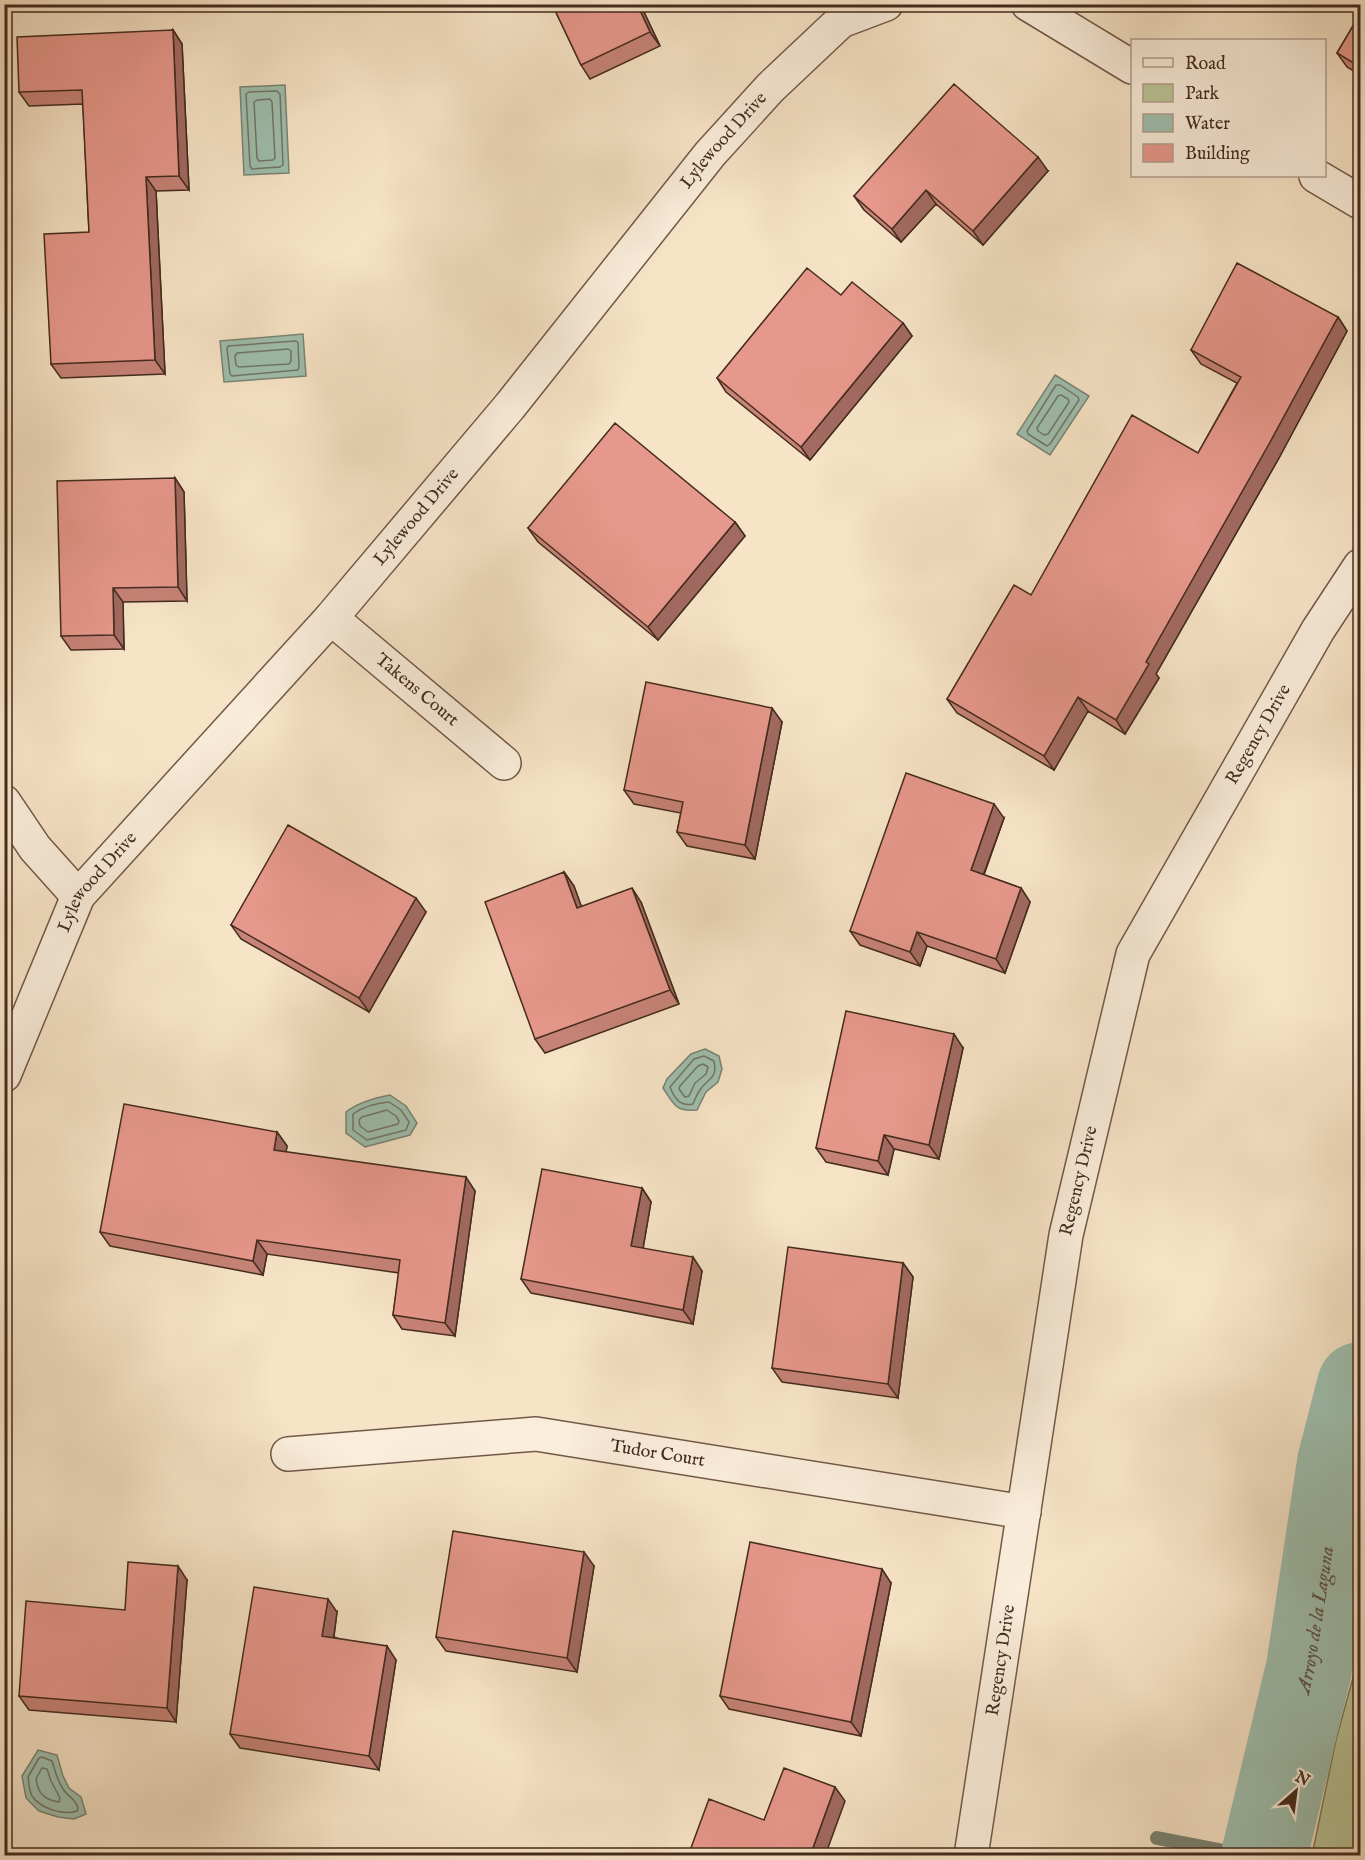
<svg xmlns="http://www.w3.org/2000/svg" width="1365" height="1860" font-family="'IM FELL English',serif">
	<rect width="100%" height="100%" fill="#f7e4c7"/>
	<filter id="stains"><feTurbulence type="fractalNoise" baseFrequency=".00333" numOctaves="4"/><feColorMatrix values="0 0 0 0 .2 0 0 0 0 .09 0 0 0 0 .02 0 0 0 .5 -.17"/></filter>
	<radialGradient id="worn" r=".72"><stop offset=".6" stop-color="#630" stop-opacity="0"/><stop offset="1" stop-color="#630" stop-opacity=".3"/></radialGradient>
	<path fill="#bac597" stroke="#7f785a" stroke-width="1.5" d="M 1360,1652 L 1360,1855 L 1312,1855 L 1336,1740 Z"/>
	<path fill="#9ebfae" stroke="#7a8474" stroke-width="1.5" d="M 285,85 L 289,173 L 244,175 L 240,87 Z
		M 303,334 L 306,376 L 224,382 L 220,341 Z
		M 1055,375 L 1089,396 L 1050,455 L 1017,434 Z
		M 705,1049 L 719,1056 L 722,1069 L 718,1082 L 706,1092 L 697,1110 C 676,1112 674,1105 663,1088 L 667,1079 L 691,1054 Z
		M 390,1095 L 406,1106 L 417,1123 L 410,1135 L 365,1147 L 346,1133 L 346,1112 C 359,1102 374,1098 390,1095 Z
		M 38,1750 L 57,1755 L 63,1776 L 69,1788 L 81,1797 L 86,1814 L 74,1819 L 58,1817 L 39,1811 L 26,1798 L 22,1776 Z"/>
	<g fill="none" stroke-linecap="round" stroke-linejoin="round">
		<path stroke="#717566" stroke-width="1.5" d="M 277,91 L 280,94 L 283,165 L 280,167 L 252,169 L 250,166 L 246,94 L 249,92 Z
			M 270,99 L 272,102 L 275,158 L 273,160 L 259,161 L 257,158 L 254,102 L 257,100 Z
			M 296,341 L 298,343 L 299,367 L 298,370 L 232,376 L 230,374 L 227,349 L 228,346 Z
			M 288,349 L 291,351 L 291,361 L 289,364 L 239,367 L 236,365 L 235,356 L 237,353 Z
			M 1056,385 L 1060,385 L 1078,397 L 1079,400 L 1050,444 L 1047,446 L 1028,434 L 1027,431 Z
			M 1061,395 L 1068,399 L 1069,402 L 1048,434 L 1044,435 L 1038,431 L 1037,428 L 1058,396 Z
			M 704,1056 L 714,1061 C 718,1080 707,1078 700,1090 C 697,1094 695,1099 693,1104 C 681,1107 674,1098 670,1087 L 694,1059 Z
			M 703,1064 L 708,1067 L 706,1074 L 695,1083 L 689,1096 L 685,1097 L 679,1089 L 680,1086 L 698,1066 Z
			M 389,1102 L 401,1110 L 409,1122 L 406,1130 L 367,1140 L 353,1130 L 353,1114 C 363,1107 377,1103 389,1102 Z
			M 387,1110 L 396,1116 L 399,1121 L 398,1124 L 368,1132 L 360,1126 L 359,1120 L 362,1117 Z
			M 42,1757 L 52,1761 C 55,1770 57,1780 63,1789 C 68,1797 75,1798 78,1808 L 77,1811 C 63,1816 40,1808 32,1796 C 29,1791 29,1783 28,1777 L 39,1758 Z
			M 42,1768 L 47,1769 L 51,1781 L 60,1798 L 59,1802 C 44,1800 38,1793 36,1779 Z"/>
		<path stroke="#7a8474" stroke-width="14" d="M 1157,1838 L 1250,1856"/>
		<path stroke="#9ebfae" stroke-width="86" id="s1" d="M 1264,1856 L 1309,1668 L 1340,1463 L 1360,1385"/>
		<defs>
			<g id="street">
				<path d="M 1028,4 L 1132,67"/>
				<path d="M 1316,176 L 1360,202"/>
				<path id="s2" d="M 331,618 L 504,763"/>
				<path d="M 4,802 L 35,848 L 78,896"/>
				<path id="s3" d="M 4,1075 L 78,896 L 331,618 L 510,406 L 710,154 L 770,88 L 841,21 L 886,4"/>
				<path id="s4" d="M 288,1454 L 536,1434 L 1024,1512"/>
				<path id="s5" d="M 971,1856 L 1066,1235 L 1133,954 L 1318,630 L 1360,566"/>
			</g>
		</defs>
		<use href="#street" stroke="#715948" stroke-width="36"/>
		<use href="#street" stroke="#faeddb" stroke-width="33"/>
	</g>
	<path fill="#c78378" stroke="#442b1e" stroke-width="1.5" d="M 552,4 L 659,4 L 644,12 L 660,46 L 590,79 L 581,65 Z
		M 1360,14 L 1360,75 L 1347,67 L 1337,53 Z
		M 173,30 L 182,44 L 189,190 L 156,191 L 165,374 L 61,378 L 51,364 L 89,232 L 83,104 L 29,106 L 19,92 Z
		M 1048,171 L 983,245 L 936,204 L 901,242 L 864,210 L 854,196 Z
		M 841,295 L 903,323 L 912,336 L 810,460 L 726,392 L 717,378 Z
		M 1338,317 L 1347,331 L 1279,458 L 1156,674 L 1159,678 L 1125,734 L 1088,711 L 1054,770 L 957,713 L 947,699 L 1198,453 L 1237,383 L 1201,364 L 1191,350 Z
		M 175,478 L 184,492 L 187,601 L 123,602 L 124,649 L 71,650 L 61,636 Z
		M 735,522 L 745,536 L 658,640 L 538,542 L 528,528 Z
		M 782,722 L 755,859 L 687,846 L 677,832 L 681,813 L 634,804 L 624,790 Z
		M 1004,818 L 984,875 L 1021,888 L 1030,902 L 1005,973 L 927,946 L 920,966 L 860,945 L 850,931 Z
		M 564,872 L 574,886 L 581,906 L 641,902 L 679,1004 L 545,1053 L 535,1039 Z
		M 426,912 L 369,1012 L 241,939 L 231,925 Z
		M 963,1048 L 939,1159 L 894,1149 L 888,1175 L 826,1162 L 816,1148 Z
		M 277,1132 L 287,1146 L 286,1152 L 475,1191 L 455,1336 L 402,1329 L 393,1315 L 399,1273 L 267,1254 L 263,1275 L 110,1246 L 100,1232 Z
		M 642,1188 L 651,1202 L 643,1248 L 702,1271 L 693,1324 L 531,1293 L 521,1279 Z
		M 903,1263 L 913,1277 L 898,1398 L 782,1382 L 772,1368 Z
		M 594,1566 L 577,1672 L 446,1651 L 436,1637 Z
		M 187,1580 L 176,1722 L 29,1710 L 19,1696 L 125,1610 Z
		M 891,1583 L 861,1736 L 729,1709 L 720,1696 Z
		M 337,1612 L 334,1637 L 396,1660 L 379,1770 L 240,1748 L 230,1734 Z"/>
	<path fill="#a26a62" stroke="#442b1e" stroke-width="1.5" d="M 637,4 L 639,4 L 644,12 L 660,46 L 650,32 Z
		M 173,30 L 182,44 L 189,190 L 179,176 Z
		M 1038,157 L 1048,171 L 983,245 L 973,231 Z
		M 146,177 L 156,191 L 165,374 L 155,360 Z
		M 926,190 L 936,204 L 901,242 L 892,229 Z
		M 1338,317 L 1347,331 L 1279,458 L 1156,674 L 1159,678 L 1125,734 L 1116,720 L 1146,662 Z
		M 903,323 L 912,336 L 810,460 L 801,447 Z
		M 175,478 L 184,492 L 187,601 L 178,587 Z
		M 735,522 L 745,536 L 658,640 L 648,627 Z
		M 113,588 L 123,602 L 124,649 L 114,635 Z
		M 1078,697 L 1088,711 L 1054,770 L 1044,756 Z
		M 772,708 L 782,722 L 755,859 L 745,845 Z
		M 994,804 L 1004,818 L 980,884 L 971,870 Z
		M 564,872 L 574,886 L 587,922 L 577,908 Z
		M 632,888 L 641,902 L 679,1004 L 670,990 Z
		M 1021,888 L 1030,902 L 1005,973 L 996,959 Z
		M 416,898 L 426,912 L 369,1012 L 359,998 Z
		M 917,932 L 927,946 L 920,966 L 910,952 Z
		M 954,1034 L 963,1048 L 939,1159 L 929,1145 Z
		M 277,1132 L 287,1146 L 284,1164 L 274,1150 Z
		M 884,1135 L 894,1149 L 888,1175 L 878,1161 Z
		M 466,1177 L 475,1191 L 455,1336 L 445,1323 Z
		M 642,1188 L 651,1202 L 641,1260 L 631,1246 Z
		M 257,1240 L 267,1254 L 263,1275 L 253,1261 Z
		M 693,1257 L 702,1271 L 693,1324 L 683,1310 Z
		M 903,1263 L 913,1277 L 898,1398 L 888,1384 Z
		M 584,1552 L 594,1566 L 577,1672 L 567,1658 Z
		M 178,1566 L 187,1580 L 176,1722 L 167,1708 Z
		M 882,1569 L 891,1583 L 861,1736 L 851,1722 Z
		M 328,1599 L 337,1612 L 332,1649 L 322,1636 Z
		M 387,1646 L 396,1660 L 379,1770 L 369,1756 Z
		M 835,1787 L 845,1801 L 825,1856 L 810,1856 Z"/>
	<path fill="#e7988c" stroke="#442b1e" stroke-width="1.5" d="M 552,4 L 637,4 L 650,32 L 581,65 Z
		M 1360,14 L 1360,67 L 1337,53 Z
		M 173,30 L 179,176 L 146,177 L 155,360 L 51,364 L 44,234 L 89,232 L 82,90 L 19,92 L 17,37 Z
		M 954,84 L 1038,157 L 973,231 L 926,190 L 892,229 L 854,196 Z
		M 1237,263 L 1338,317 L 1269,444 L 1146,662 L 1149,664 L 1116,720 L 1078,697 L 1044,756 L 947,699 L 1014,585 L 1031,595 L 1132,415 L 1198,453 L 1241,377 L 1191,350 Z
		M 807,268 L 841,295 L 852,282 L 903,323 L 801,447 L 717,378 Z
		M 615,423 L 735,522 L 648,627 L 528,528 Z
		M 175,478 L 178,587 L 113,588 L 114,635 L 61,636 L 57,481 Z
		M 646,682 L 772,708 L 745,845 L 677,832 L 683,802 L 624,790 Z
		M 906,773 L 994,804 L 971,870 L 1021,888 L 996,959 L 917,932 L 910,952 L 850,931 Z
		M 288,825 L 416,898 L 359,998 L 231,925 Z
		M 564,872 L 577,908 L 632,888 L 670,990 L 535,1039 L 485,902 Z
		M 846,1011 L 954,1034 L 929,1145 L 884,1135 L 878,1161 L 816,1148 Z
		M 124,1104 L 277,1132 L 274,1150 L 466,1177 L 445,1323 L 393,1315 L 400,1260 L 257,1240 L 253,1261 L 100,1232 Z
		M 542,1169 L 642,1188 L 631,1246 L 693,1257 L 683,1310 L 521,1279 Z
		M 788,1247 L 903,1263 L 888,1384 L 772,1368 Z
		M 453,1531 L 584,1552 L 567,1658 L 436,1637 Z
		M 750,1542 L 882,1569 L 851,1722 L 720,1696 Z
		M 128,1562 L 178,1566 L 167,1708 L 19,1696 L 26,1601 L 125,1610 Z
		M 254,1587 L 328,1599 L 322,1636 L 387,1646 L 369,1756 L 230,1734 Z
		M 784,1768 L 835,1787 L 810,1856 L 688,1856 L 709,1799 L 764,1820 Z"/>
	<g text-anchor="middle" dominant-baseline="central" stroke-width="4.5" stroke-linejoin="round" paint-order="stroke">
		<g font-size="18" fill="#442b1e" stroke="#faeddb">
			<text stroke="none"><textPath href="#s3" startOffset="1188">Lylewood Drive</textPath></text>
			<text stroke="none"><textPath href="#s3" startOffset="702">Lylewood Drive</textPath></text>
			<text stroke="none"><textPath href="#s2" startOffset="112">Takens Court</textPath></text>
			<text stroke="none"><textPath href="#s5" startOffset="1170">Regency Drive</textPath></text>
			<text stroke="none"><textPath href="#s3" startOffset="216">Lylewood Drive</textPath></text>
			<text stroke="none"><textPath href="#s5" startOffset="684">Regency Drive</textPath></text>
			<text stroke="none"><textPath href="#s4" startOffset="372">Tudor Court</textPath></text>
			<text stroke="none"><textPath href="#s5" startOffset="198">Regency Drive</textPath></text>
		</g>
		<g font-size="20" font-style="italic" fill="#5a5042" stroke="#faeddb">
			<text stroke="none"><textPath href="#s1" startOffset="242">Arroyo de la Laguna</textPath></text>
		</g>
	</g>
	<rect width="1365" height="1860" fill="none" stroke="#f7e4c7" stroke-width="24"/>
	<rect x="6" y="6" width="1353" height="1848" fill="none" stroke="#442b1e" stroke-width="3"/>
	<rect x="12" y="12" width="1341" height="1836" fill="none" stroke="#442b1e" stroke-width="1.5"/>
	<rect x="1131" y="39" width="195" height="138" fill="#faeddb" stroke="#b19f8f" stroke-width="1.5"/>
	<rect x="1143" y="58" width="30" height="9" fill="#faeddb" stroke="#b19f8f" stroke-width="1.5"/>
	<text x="1185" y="69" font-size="18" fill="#442b1e">Road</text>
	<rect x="1143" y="84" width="30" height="18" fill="#bac597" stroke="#b19f8f" stroke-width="1.5"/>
	<text x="1185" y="99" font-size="18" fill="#442b1e">Park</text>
	<rect x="1143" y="114" width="30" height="18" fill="#9ebfae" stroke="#b19f8f" stroke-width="1.5"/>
	<text x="1185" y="129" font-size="18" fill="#442b1e">Water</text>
	<rect x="1143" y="144" width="30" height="18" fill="#e7988c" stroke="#b19f8f" stroke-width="1.5"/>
	<text x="1185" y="159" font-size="18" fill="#442b1e">Building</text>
	<g transform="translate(1296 1791) rotate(28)" stroke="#faeddb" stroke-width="4.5" paint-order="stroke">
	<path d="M0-4.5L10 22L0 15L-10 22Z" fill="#442b1e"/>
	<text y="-9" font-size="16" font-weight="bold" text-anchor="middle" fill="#442b1e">N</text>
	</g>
	<rect width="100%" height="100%" filter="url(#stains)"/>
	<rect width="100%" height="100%" fill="url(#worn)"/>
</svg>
